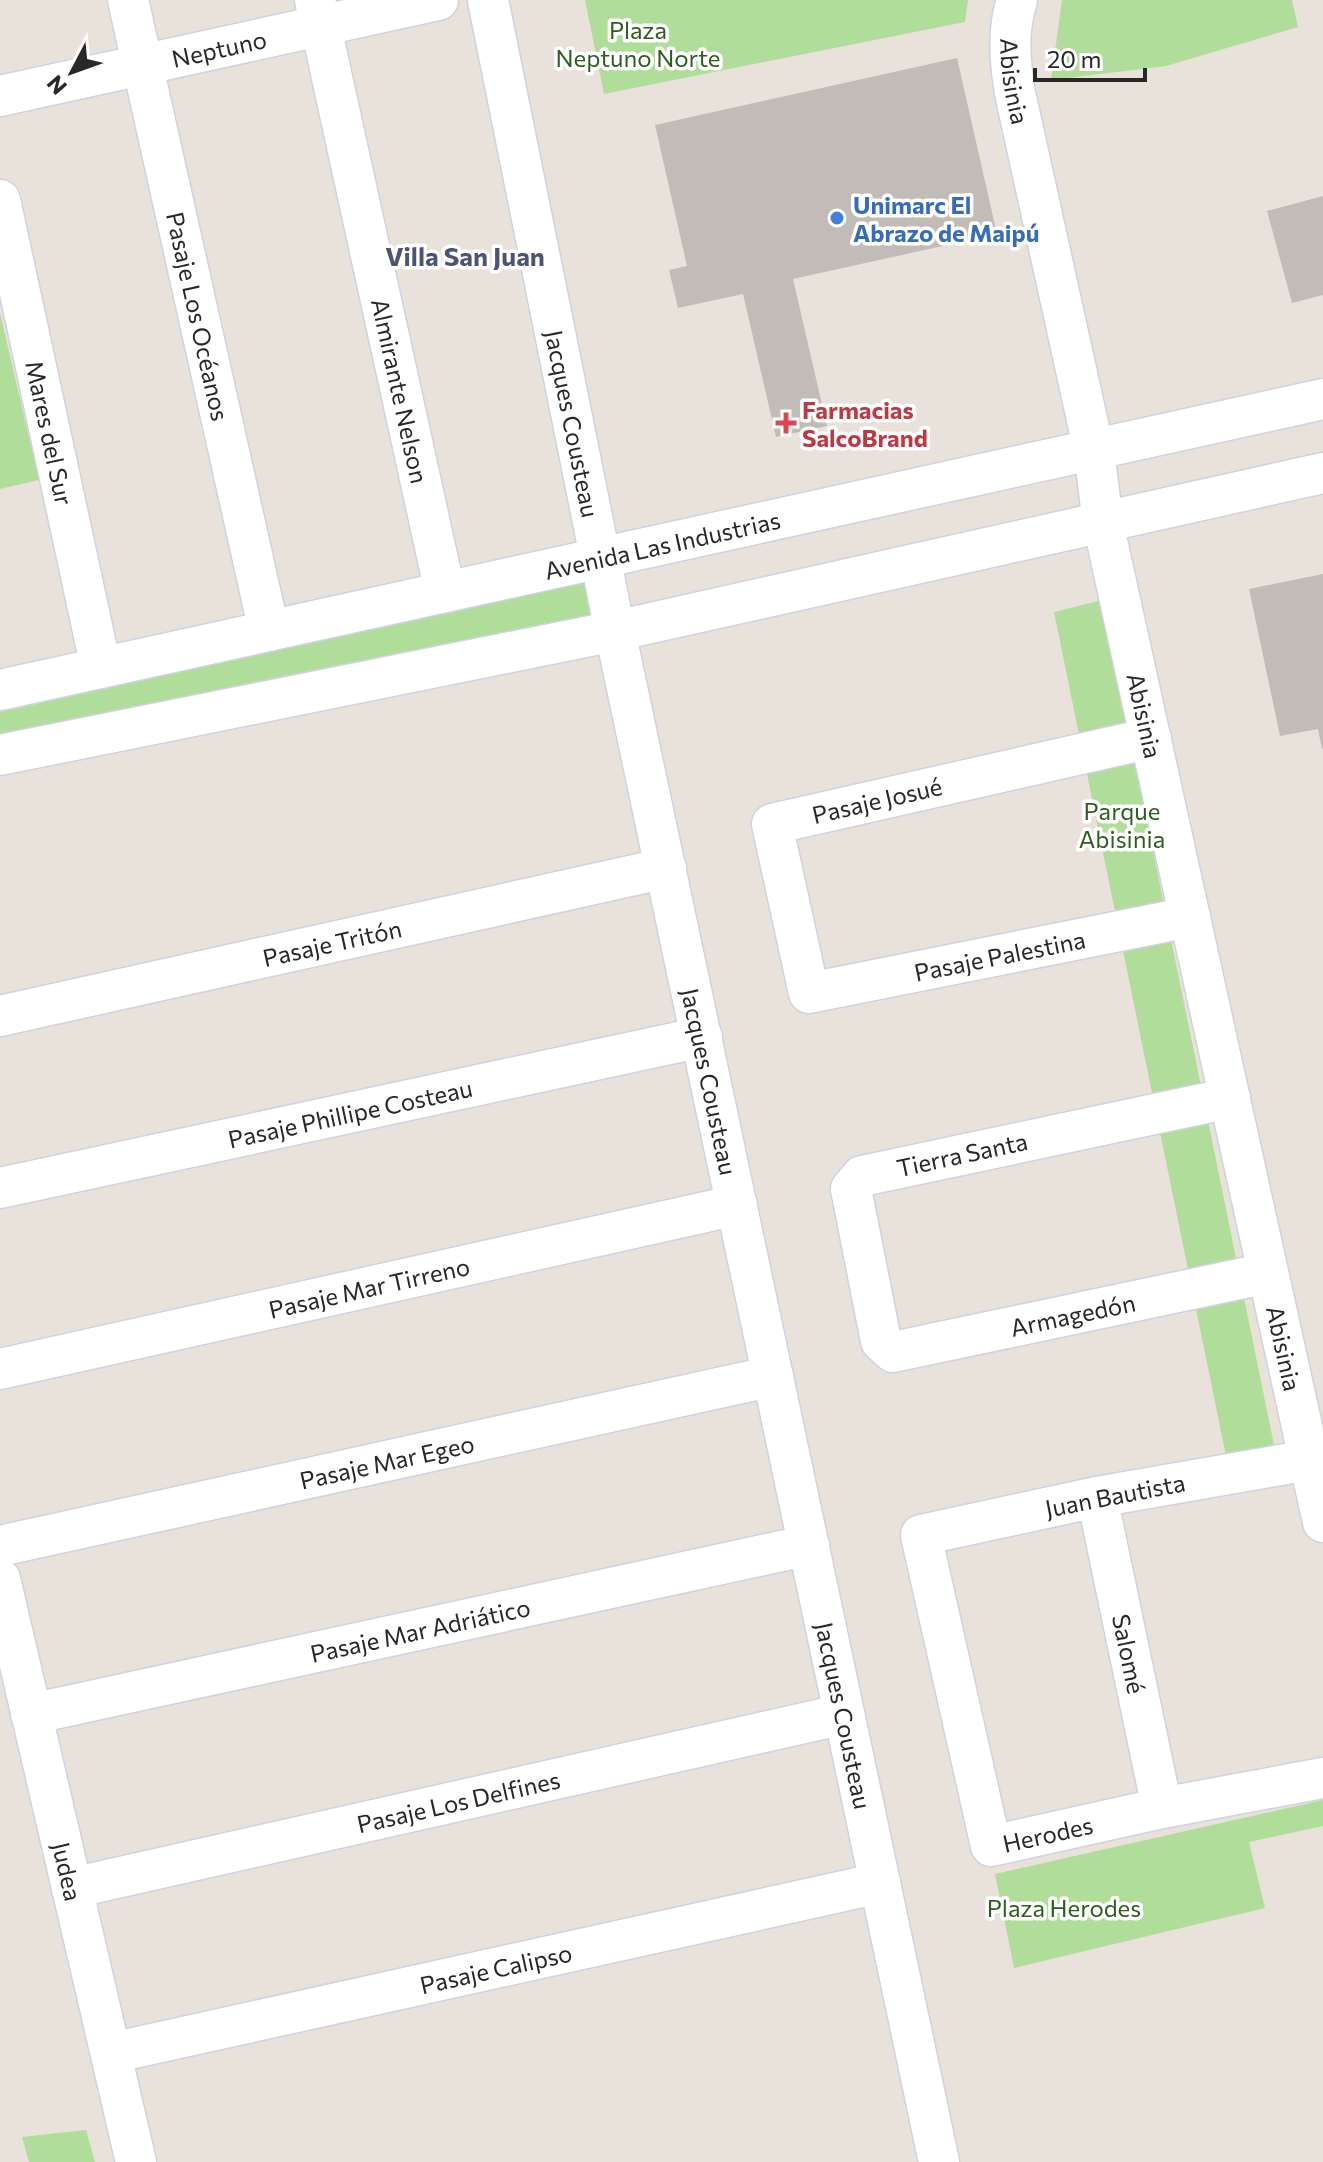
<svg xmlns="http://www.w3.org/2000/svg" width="1323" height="2162" font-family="Commissioner,sans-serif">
	<rect width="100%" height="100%" fill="#e9e2da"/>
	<path fill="#b1dd9a" d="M 585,0 L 968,0 L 965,22 L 604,94 Z
		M 1062,0 L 1292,0 L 1298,27 L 1166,66 L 1051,80 Z
		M 0,313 L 39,480 L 0,489 Z
		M 589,581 L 596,617 L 0,748 L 0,712 Z
		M 1102,600 L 1275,1450 L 1227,1461 L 1054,612 Z
		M 1323,1800 L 1323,1826 L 1249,1842 L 1265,1908 L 1014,1968 L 995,1874 Z
		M 86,2130 L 95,2162 L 29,2162 L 22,2137 Z"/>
	<path fill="#c1bcb7" d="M 957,58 L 997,234 L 793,279 L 827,426 L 776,437 L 743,294 L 678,308 L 669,270 L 687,266 L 655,125 Z
		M 1323,196 L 1323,295 L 1292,303 L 1267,211 Z
		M 1323,574 L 1323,749 L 1322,749 L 1318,729 L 1280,736 L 1249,589 Z"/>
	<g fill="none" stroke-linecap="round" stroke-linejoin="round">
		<defs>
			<g id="minor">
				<path id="s1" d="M 128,0 L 269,631"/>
				<path id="s2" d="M 315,0 L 445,592"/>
				<path id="s3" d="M 488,0 L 615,631 L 939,2162"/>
				<path id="s4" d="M 1017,0 C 1007,31 1010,62 1015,93 L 1094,451 L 1103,523 L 1323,1522"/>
				<path id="s5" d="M 0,96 L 438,0"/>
				<path id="s6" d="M 0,200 L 101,668"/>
				<path id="s7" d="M 0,690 L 1323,399"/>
				<path id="s8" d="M 1151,738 L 772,824 L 809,993 L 1190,917"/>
				<path d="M 0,755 L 615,631 L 1323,473"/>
				<path id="s9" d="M 0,1016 L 666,868"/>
				<path id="s10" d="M 1230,1098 L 862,1176 L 851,1189 L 881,1341 L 893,1352 L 1268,1273"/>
				<path id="s11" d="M 0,1188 L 702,1037"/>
				<path id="s12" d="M 0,1369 L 737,1205"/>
				<path id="s13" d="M 1309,1460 L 1097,1497 L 921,1535 L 991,1846 L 1162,1808 L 1323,1778"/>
				<path id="s14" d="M 1097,1497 L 1162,1808"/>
				<path id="s15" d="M 0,1546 L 773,1376"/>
				<path id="s16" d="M 0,1579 L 136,2162"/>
				<path id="s17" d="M 31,1714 L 809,1545"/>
				<path id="s18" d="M 72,1888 L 844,1714"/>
				<path id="s19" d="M 111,2053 L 880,1883"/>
			</g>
		</defs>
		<use href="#minor" stroke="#cfd3e0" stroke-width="43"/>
		<use href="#minor" stroke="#fff" stroke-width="40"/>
	</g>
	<circle fill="#3f7fe0" stroke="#fff" stroke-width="3" cx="837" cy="218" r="8"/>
	<path fill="#e0444e" stroke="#fff" stroke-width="3" d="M782 411h8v8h8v8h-8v8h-8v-8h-8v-8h8z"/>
	<g text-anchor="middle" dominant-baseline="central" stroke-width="7" stroke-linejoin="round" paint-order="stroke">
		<g font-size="24" fill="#2c5e1e" stroke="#fff">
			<text x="638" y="29">Plaza<tspan x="638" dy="28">Neptuno Norte</tspan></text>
			<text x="1122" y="810">Parque<tspan x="1122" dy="28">Abisinia</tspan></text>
			<text x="1064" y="1907">Plaza Herodes</text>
		</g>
		<g font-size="24" fill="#282828" stroke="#fff">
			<text stroke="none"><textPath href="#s5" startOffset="224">Neptuno</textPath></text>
			<text stroke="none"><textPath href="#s4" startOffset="82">Abisinia</textPath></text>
			<text stroke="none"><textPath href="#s1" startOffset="324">Pasaje Los Océanos</textPath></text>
			<text stroke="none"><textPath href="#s2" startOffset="400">Almirante Nelson</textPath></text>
			<text stroke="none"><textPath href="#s3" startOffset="432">Jacques Cousteau</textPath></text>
			<text stroke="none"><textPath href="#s6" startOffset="238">Mares del Sur</textPath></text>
			<text stroke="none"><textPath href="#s7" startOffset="678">Avenida Las Industrias</textPath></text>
			<text stroke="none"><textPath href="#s4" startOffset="730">Abisinia</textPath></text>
			<text transform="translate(877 800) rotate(-13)">Pasaje Josué</text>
			<text stroke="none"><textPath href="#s9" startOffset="340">Pasaje Tritón</textPath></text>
			<text stroke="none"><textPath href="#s8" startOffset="756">Pasaje Palestina</textPath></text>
			<text stroke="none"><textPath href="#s3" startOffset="1104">Jacques Cousteau</textPath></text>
			<text stroke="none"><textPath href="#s11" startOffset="358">Pasaje Phillipe Costeau</textPath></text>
			<text transform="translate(962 1154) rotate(-12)">Tierra Santa</text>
			<text stroke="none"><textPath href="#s12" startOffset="378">Pasaje Mar Tirreno</textPath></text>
			<text stroke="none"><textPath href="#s10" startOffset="748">Armagedón</textPath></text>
			<text stroke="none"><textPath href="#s4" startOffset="1378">Abisinia</textPath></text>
			<text stroke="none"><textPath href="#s15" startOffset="396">Pasaje Mar Egeo</textPath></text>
			<text transform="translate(1115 1495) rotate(-11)">Juan Bautista</text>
			<text stroke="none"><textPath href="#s17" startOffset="398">Pasaje Mar Adriático</textPath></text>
			<text stroke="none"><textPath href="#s14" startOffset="160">Salomé</textPath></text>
			<text stroke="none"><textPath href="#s3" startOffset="1752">Jacques Cousteau</textPath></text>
			<text stroke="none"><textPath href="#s18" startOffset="396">Pasaje Los Delfines</textPath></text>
			<text stroke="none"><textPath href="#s13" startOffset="772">Herodes</textPath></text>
			<text stroke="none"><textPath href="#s16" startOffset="300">Judea</textPath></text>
			<text stroke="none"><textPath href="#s19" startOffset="394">Pasaje Calipso</textPath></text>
		</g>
		<g font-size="24" font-weight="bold" fill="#366cbe" stroke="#fff" text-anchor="start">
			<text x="853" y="204">Unimarc El<tspan x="853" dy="28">Abrazo de Maipú</tspan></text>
		</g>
		<g font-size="24" font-weight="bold" fill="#be3a42" stroke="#fff" text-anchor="start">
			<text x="802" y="409">Farmacias<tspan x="802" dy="28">SalcoBrand</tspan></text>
		</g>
		<g font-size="26" font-weight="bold" fill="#4c5374" stroke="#fff">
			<text x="465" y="255">Villa San Juan</text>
		</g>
	</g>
	<g transform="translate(72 72) rotate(229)" stroke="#ffffff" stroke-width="6" paint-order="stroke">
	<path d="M0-6L14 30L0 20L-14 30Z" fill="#282828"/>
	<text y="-12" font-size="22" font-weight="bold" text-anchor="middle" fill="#282828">N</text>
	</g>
	<path d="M1035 68v12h110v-12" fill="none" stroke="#282828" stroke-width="4"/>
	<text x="1047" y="68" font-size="24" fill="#282828" stroke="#ffffff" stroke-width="6" paint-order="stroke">20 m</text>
</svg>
